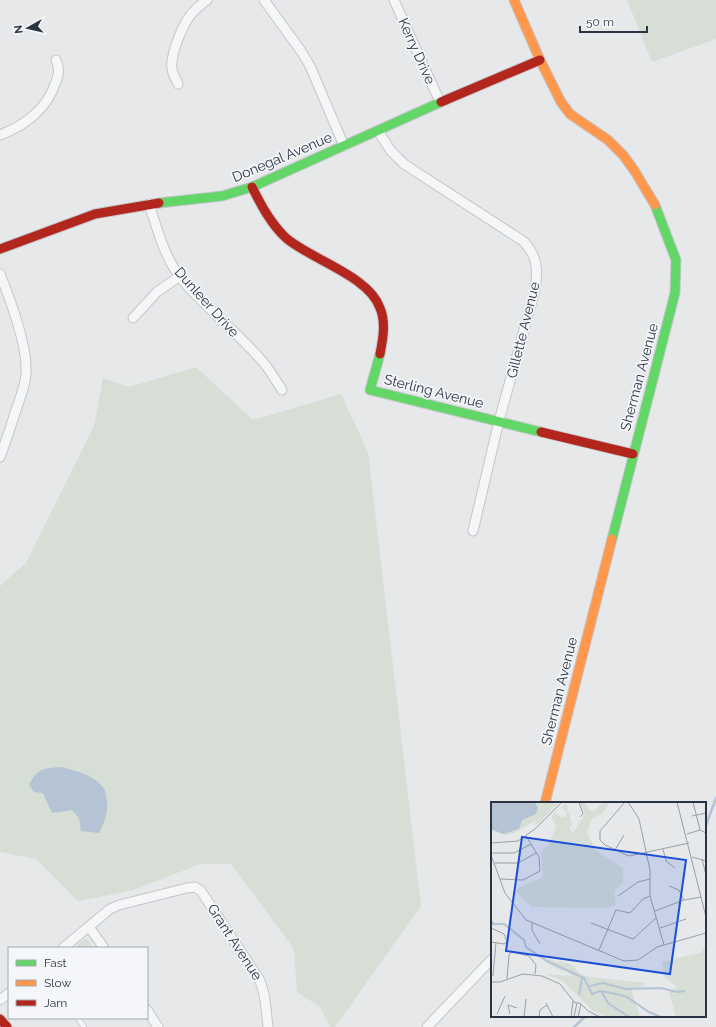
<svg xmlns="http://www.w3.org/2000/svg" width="716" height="1027" font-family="Raleway,sans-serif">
	<rect width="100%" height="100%" fill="#e6e8ea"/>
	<path fill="#d6ded6" d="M 627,0 L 716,0 L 716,39 L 652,62 Z
		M 196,367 L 253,420 L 341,394 L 368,452 L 421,906 L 335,1027 L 330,1027 L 320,1007 L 297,992 L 294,949 L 231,864 L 200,864 L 134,890 L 78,901 L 36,859 L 0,852 L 0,586 L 26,563 L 94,426 L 103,378 L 129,387 Z
		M 86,938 L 93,948 L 74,948 Z"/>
	<path fill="#b4c4d5" d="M 61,767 C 76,771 95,775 104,789 C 106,791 106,797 107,801 C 108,813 105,821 99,833 L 81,831 L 79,818 L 72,810 L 52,813 L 43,793 L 34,792 L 29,785 C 38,767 43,769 61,767 Z"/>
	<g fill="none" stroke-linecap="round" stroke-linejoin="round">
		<path stroke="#b4c4d5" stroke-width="2.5" d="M 705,828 L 716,798
			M 574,1027 L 586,1016"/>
		<defs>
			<path id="lane" d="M 78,1018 L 84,1027"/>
			<path id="street" d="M 264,0 L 301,51 L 310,66 L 344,146
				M 394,0 L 440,102
				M 178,84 C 176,79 173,75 172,69 C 170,56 181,29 189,17 C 194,10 200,5 207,0
				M 378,131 L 391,151 L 404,164 L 523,241 C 538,256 538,270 535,290 L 499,421 L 473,531
				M 0,135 C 24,126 47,109 55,84 C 59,74 60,69 56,60
				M 149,204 C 157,228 164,256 180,277 C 206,310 241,334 267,367 C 272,374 277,382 282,390
				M 0,274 C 10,299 28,348 26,374 C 25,387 20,398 16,410 C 11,426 6,441 0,457
				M 133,318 L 157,292 L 180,276
				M 89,927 L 104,948
				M 63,948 L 110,909 L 119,905 L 187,888 L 195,887 L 201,891 L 259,979 C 266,993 266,1011 268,1027
				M 0,1000 L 9,993
				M 147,1010 L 158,1027
				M 427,1027 L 492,959"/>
			<path id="fast" d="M 159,203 L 222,196 L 252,187 L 441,102
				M 380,354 L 370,390 L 541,432
				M 612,539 L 675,293 L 676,260 L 655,205"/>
			<path id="slow" d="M 514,0 L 540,60 L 561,102 L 570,114 L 608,140 L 623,155 L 634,170 L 655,205
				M 545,803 L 612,539"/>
			<path id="jam" d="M 441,102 L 540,60
				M 252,187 C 261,205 271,224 286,238 C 312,260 369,276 380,308 C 386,322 383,339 380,354
				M 0,249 L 95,214 L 159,203
				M 541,432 L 633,454
				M 0,1019 L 7,1027"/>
		</defs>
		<use href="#lane" stroke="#c4c6c8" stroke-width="6"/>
		<use href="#street" stroke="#c4c6c8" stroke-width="11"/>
		<use href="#fast" stroke="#c4c6c8" stroke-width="11"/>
		<use href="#slow" stroke="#c4c6c8" stroke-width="11"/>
		<use href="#jam" stroke="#c4c6c8" stroke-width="11"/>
		<use href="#lane" stroke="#f5f6f7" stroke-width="4.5"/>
		<use href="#street" stroke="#f5f6f7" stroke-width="9"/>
		<use href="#fast" stroke="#63d668" stroke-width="9"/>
		<use href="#slow" stroke="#ff974d" stroke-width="9"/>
		<use href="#jam" stroke="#b3261e" stroke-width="9"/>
	</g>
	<g text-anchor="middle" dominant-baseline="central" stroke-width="3.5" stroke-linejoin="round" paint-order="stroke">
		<g font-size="14" fill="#2b3445" stroke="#f4f6f9">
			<text transform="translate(417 51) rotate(66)">Kerry Drive</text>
			<text transform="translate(282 157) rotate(-23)">Donegal Avenue</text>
			<text transform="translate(207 302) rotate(48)">Dunleer Drive</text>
			<text transform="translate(523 330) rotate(-76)">Gillette Avenue</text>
			<text transform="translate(639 377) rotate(-75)">Sherman Avenue</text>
			<text transform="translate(434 391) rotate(14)">Sterling Avenue</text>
			<text transform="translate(559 691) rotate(-76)">Sherman Avenue</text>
			<text transform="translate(235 942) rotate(57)">Grant Avenue</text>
		</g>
	</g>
	<g transform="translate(491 802)">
		<rect width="215" height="215" fill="#e6e8ea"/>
		<path d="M 0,0 L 68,0 L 45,24 L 44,19 L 23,31 L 13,33 L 0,28 ZM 88,0 L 95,1 L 99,9 L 104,8 L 112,0 L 119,0 L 111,12 L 101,16 L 96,31 L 105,49 L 132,66 L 132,81 L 123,89 L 125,103 L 115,106 L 41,105 L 23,88 L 52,75 L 50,50 L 57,44 L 65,24 L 61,16 L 63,10 L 70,15 L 74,15 L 76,11 L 71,5 L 75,1 L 81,22 L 78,26 L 82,31 L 94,12 ZM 215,143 L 215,215 L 185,215 L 178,190 L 186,185 L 173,175 L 171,160 L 209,151 ZM 58,156 L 65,161 L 69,159 L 81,163 L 90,172 L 98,175 L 154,181 L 151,185 L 140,187 L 149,215 L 116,215 L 101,208 L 72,179 L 53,172 L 81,174 L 75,168 L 70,169 L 54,160 Z" fill="#d6ded6"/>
		<path d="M 0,0 L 43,0 L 47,5 L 45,12 L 31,18 L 28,27 L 12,32 L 0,27 Z" fill="#b4c4d5"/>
		<path fill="none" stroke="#b4c4d5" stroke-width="2" d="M 1,119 L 2,122 L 13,122 L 17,125 L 33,138 L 35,145 L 56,159 L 93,176 L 101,192 L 109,189 L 121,191 L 136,195 L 158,210 L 170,215M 99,184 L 112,181 L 135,187 L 170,186 L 186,190 L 194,189M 110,189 L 117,201 L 138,215M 88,193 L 91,176"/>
		<path fill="none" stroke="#9ba0a8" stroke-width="1" d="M 88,0 L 92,12 L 89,15M 134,0 L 109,29 L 109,38 L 114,43 L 138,54 L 198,41M 137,0 L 148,17 L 159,68 L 159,94 L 173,143M 186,0 L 215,115M 202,0 L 209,28M 201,14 L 215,11M 196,32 L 209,28 L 215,31M 0,41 L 27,39 L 44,27 L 71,0M 172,47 L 175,59 L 184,66M 124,48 L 133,33M 0,51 L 23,51 L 40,42M 0,53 L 14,91 L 35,118 L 133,159 L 147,158 L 166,145 L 215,131M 201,55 L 215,59M 211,57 L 215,73M 3,61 L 27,61 L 45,51M 9,77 L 32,78 L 49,69 L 48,55 L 35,34M 178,84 L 188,88 L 193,98M 127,94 L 147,80 L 159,77M 164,109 L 193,98 L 210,95M 41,121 L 41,128 L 49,142M 100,121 L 142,137 L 166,115M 0,126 L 13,132 L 16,140 L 13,142 L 0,140M 169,126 L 195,117M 108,148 L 125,108 L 139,111 L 152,97 L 159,94M 2,174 L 5,140M 16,177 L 18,153 L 21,150 L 38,154 L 45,163 L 44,172M 0,180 L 9,180 L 32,172 L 51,174 L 69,182 L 84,201 L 89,201 L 97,209 L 109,215M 55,201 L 62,215M 6,212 L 14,194M 19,212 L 17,203 L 26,206M 33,215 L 35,197M 48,215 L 49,208 L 56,203M 80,215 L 82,199M 83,215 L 86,201M 87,215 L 90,202"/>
		<path fill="#1d4ed8" fill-opacity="0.15" stroke="#1d4ed8" stroke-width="2" d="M 31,35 L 195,58 L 179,172 L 15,149 Z"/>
		<rect width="215" height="215" fill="none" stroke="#2b3445" stroke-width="2"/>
	</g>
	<rect x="8" y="947" width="140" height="72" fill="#f4f6f9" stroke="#a4a8b1"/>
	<rect x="16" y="960" width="20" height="6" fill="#63d668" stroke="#a4a8b1"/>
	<text x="44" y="967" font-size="12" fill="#2b3445">Fast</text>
	<rect x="16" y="980" width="20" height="6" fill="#ff974d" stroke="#a4a8b1"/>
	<text x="44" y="987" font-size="12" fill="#2b3445">Slow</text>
	<rect x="16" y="1000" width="20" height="6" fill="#b3261e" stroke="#a4a8b1"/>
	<text x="44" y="1007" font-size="12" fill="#2b3445">Jam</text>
	<g transform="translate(28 28) rotate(262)" stroke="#f4f6f9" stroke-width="3" paint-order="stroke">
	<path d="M0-3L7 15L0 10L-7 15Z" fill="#2b3445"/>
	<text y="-6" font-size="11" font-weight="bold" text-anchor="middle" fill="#2b3445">N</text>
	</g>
	<path d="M580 26v6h67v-6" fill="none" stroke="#2b3445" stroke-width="2"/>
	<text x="586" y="26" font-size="12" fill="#2b3445" stroke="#f4f6f9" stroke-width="3" paint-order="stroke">50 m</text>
</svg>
